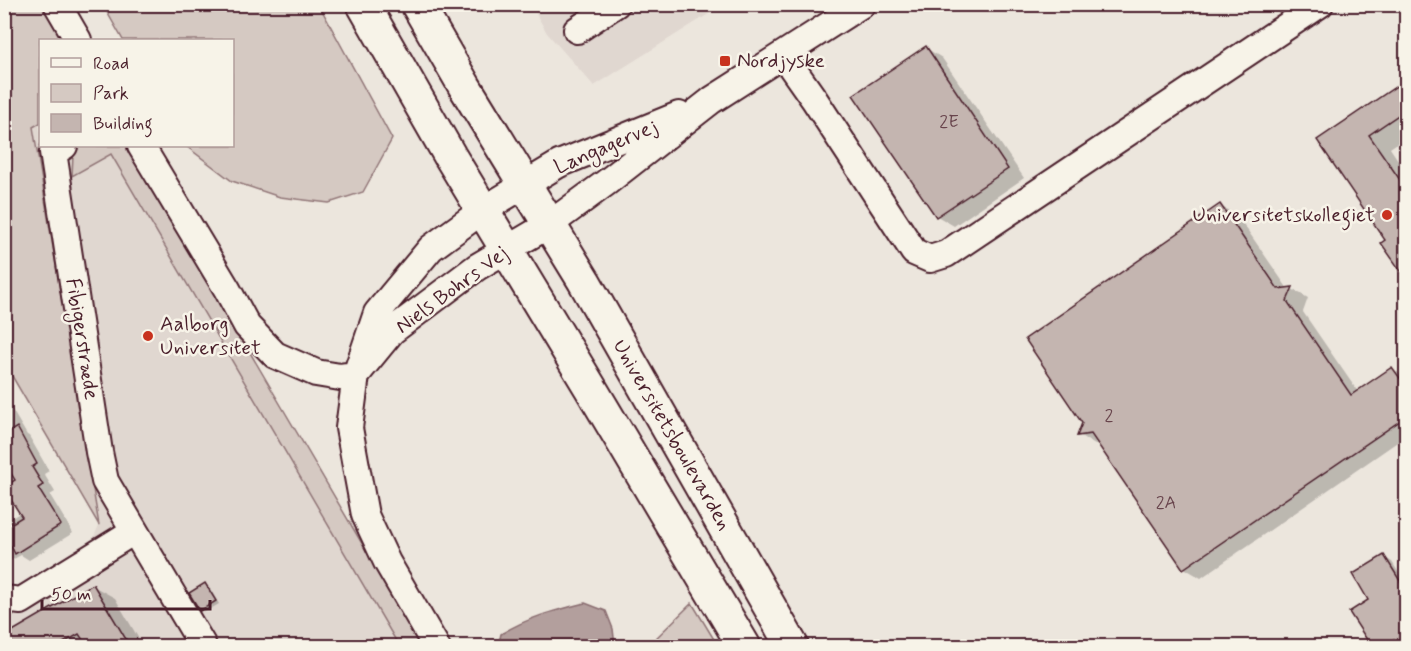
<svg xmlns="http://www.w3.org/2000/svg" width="1411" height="651" font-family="Mynerve,sans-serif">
	<rect width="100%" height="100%" fill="#ece6dd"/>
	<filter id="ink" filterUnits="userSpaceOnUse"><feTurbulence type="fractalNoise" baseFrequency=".0167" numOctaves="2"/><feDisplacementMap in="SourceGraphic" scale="12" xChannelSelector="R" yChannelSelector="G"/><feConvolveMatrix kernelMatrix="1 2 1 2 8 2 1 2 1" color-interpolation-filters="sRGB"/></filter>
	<g filter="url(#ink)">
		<path fill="#e0d7d0" d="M 531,5 L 723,5 L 594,86 L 547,33 Z
			M 40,123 L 40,146 L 113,146 L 412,646 L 5,646 L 4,590 L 16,591 L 89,548 L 99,525 L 33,126 Z"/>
		<path fill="#d5c9c2" stroke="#907476" stroke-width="1.5" d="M 4,5 L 42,5 L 64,40 L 40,40 L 40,123 L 33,127 L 99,525 L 5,364 Z
			M 103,5 L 319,5 L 392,139 L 363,192 L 329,203 L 280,197 L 232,181 L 186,146 L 232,146 L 232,40 L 123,40 Z
			M 80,146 L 129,146 L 422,646 L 399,646 L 111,154 L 72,176 L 73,155 Z
			M 692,603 L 718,646 L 648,646 Z"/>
		<path fill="#b39f9d" stroke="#896c6f" stroke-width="1.5" d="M 585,603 L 606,611 L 613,629 L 615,646 L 498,646 L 501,634 C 529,617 553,611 585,603 Z"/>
		<path fill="#0003" d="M 926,48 L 942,58 L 1024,178 L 954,226 L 937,216 Z
			M 1406,80 L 1406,137 L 1390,148 L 1406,172 L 1406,276 L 1387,241 L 1319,140 Z
			M 1220,206 L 1237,215 L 1288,289 L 1292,289 L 1308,298 L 1303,312 L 1358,392 L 1392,369 L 1406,377 L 1406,436 L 1201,578 L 1184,568 L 1099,444 L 1095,445 L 1079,435 Z
			M 4,402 L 8,403 L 27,435 L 29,436 L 49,471 L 44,474 L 55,492 L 50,495 L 73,533 L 29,560 L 21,555 L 10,561 L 4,558 L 4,523 L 21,512 L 17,481 L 4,459 Z
			M 1384,557 L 1392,562 L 1406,584 L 1406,646 L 1400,645 L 1373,646 L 1351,612 L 1371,600 Z
			M 205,585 L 209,587 L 219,604 L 205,612 L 201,610 Z
			M 93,586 L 115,598 L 143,646 L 4,646 L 4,638 Z"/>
		<path fill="#c4b5b0" stroke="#4a1f2b" stroke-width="1.5" d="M 926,46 L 1008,169 L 936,217 L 853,95 Z
			M 1407,79 L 1407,109 L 1369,135 L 1407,190 L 1407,280 L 1381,243 L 1385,240 L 1317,140 Z
			M 1220,204 L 1278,289 L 1293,287 L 1287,301 L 1351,395 L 1392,367 L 1407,388 L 1407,416 L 1183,569 L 1091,434 L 1077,436 L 1082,423 L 1025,339 Z
			M 17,427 L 37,464 L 32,467 L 43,485 L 38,488 L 61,525 L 15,554 L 11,546 L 4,550 L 4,528 L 22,517 L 4,489 L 4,487 L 15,480 L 4,462 L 4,435 Z
			M 1384,555 L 1407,592 L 1407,646 L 1398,646 L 1394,639 L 1382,646 L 1371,646 L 1349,612 L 1368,600 L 1353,574 Z
			M 205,583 L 216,601 L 200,611 L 189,593 Z
			M 93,584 L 130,646 L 87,646 L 79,634 L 58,646 L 4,646 L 4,636 Z"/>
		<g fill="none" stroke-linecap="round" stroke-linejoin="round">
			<defs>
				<path id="minor" d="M 57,4 L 78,40
					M 577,30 L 616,4
					M 783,55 L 814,99 L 914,252 L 930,259 L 946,254 L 1320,4
					M 64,146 L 53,152 L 99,452 L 105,481 L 203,646
					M 141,146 L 227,289 L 247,326 L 275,355 L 316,373 L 340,377 L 356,375 L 392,331 L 477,267 L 550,224 L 607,182 L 712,100 L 862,4
					M 4,599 L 21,601 L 134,531
					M 436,646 L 387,562 L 365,515 L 349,428 L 356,375 L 377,313 L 431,248 L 483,210 L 559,164 L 679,115"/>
				<path id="major" d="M 363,4 L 450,156 L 590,387 L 744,646
					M 417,4 L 465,87 L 584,281 L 792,646"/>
			</defs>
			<use href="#minor" stroke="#4a1f2b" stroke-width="30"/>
			<use href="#major" stroke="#4a1f2b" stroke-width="36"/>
			<use href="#minor" stroke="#f7f3e8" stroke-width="26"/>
			<use href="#major" stroke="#f7f3e8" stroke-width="32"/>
		</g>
	</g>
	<g fill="#c8321e" stroke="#f7f3e8" stroke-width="2">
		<rect x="719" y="55" width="12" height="12" rx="3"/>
		<circle cx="1387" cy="215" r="6"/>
		<circle cx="148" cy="336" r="6"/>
	</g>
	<g text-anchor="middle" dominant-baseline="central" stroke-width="5" stroke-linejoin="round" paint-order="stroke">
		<g font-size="18" fill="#68444c">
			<text x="949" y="122">2E</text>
			<text x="1109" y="416">2</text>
			<text x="1166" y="503">2A</text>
		</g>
		<g font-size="21" fill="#4a1f2b" stroke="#f7f3e8" text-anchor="start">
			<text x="737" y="61">Nordjyske</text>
			<text x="1375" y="215" text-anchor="end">Universitetskollegiet</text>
			<text x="160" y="324">Aalborg<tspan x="160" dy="24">Universitet</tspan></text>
		</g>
		<g font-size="21" fill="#4a1f2b" stroke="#f7f3e8">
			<text transform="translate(606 147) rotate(-23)">Langagervej</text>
			<text transform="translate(452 290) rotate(-36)">Niels Bohrs Vej</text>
			<text transform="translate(82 339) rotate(81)">Fibigerstræde</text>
			<text transform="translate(672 435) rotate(60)">Universitetsboulevarden</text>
		</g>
	</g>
	<rect width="1411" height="651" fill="none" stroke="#f7f3e8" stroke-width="24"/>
	<rect x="12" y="12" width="1387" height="627" fill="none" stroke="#4a1f2b" stroke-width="2" filter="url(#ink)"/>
	<rect x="39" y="39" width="195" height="108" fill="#f7f3e8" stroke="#b29e9c" stroke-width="1.5"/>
	<rect x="51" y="58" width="30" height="9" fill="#f7f3e8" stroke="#b29e9c" stroke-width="1.5"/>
	<text x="93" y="69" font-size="18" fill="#4a1f2b">Road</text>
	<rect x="51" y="84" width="30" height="18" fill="#d5c9c2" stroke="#b29e9c" stroke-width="1.5"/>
	<text x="93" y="99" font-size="18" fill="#4a1f2b">Park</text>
	<rect x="51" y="114" width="30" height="18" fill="#c4b5b0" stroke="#b29e9c" stroke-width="1.5"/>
	<text x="93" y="129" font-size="18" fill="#4a1f2b">Building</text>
	<path d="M42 600v9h168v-9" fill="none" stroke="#4a1f2b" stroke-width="3"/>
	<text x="51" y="600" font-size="18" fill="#4a1f2b" stroke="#f7f3e8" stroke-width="4.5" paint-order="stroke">50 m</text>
</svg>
